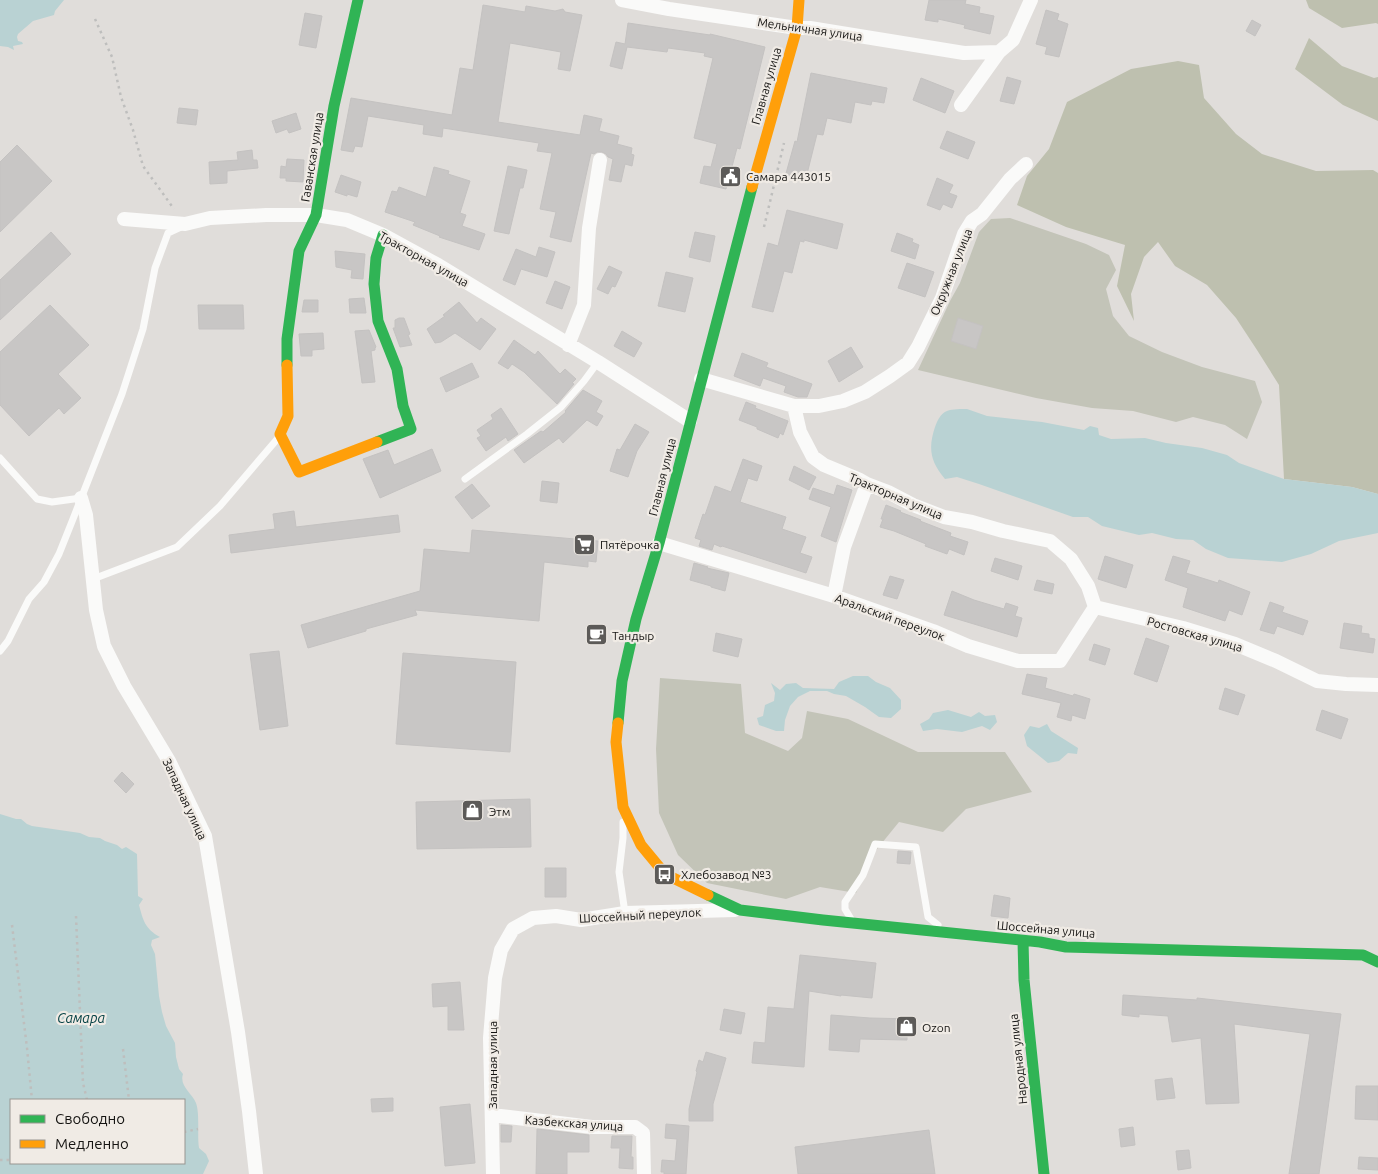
<svg xmlns="http://www.w3.org/2000/svg" width="1378" height="1174" font-family="Ubuntu,sans-serif">
	<rect width="100%" height="100%" fill="#e0ddda"/>
	<path fill="#c3c4b8" d="M 1010,218 L 1086,244 L 1109,255 L 1116,270 L 1106,289 L 1113,316 L 1129,336 L 1162,352 L 1202,367 L 1255,381 L 1262,402 L 1247,439 L 1225,425 L 1193,417 L 1176,422 L 1133,411 L 1092,408 L 1036,398 L 918,370 L 950,301 L 960,283 L 979,232 L 991,219 Z
		M 660,678 L 741,684 L 745,733 L 788,751 L 802,738 L 807,711 L 848,719 L 918,752 L 1005,752 L 1032,792 L 966,809 L 943,832 L 899,822 L 873,854 L 856,893 L 820,887 L 786,899 L 707,883 L 678,855 L 659,813 L 656,749 Z"/>
	<path fill="#bec0af" d="M 1306,0 L 1378,0 L 1378,24 L 1376,23 L 1342,28 L 1309,8 Z
		M 1309,38 L 1342,66 L 1374,78 L 1378,77 L 1378,121 L 1343,105 L 1295,69 Z
		M 1178,61 L 1199,65 L 1204,98 L 1236,134 L 1262,154 L 1316,171 L 1373,170 L 1378,173 L 1378,494 L 1352,487 L 1284,479 L 1279,385 L 1257,350 L 1236,318 L 1207,285 L 1175,266 L 1158,242 L 1144,257 L 1131,294 L 1134,321 L 1117,286 L 1125,245 L 1066,227 L 1017,205 L 1027,176 L 1049,149 L 1067,102 L 1131,69 Z"/>
	<path fill="#b9d2d3" fill-rule="evenodd" d="M 0,0 L 64,0 L 55,11 L 54,15 L 33,21 L 18,34 L 17,37 L 18,41 L 22,42 L 23,44 L 13,46 L 14,50 L 8,47 L 0,46 Z
		M 967,409 L 987,416 L 1042,422 L 1084,430 L 1090,426 L 1098,428 L 1099,435 L 1111,439 L 1145,438 L 1166,443 L 1202,448 L 1227,455 L 1239,463 L 1284,479 L 1352,487 L 1378,494 L 1378,533 L 1339,541 L 1311,554 L 1282,562 L 1228,558 L 1206,549 L 1193,540 L 1176,539 L 1152,533 L 1139,535 L 1102,526 L 1088,517 L 1073,517 L 979,484 L 957,477 L 945,479 C 930,461 928,448 935,427 C 937,421 941,413 947,411 C 952,409 962,409 967,409 Z
		M 853,676 L 868,676 L 876,682 L 890,688 L 901,700 L 901,709 L 891,718 L 879,717 L 865,707 L 846,696 L 834,694 L 827,691 L 810,691 L 798,697 L 790,706 L 785,720 L 784,731 L 776,731 L 759,725 L 757,718 L 763,716 L 765,705 L 774,701 L 775,693 L 771,683 L 780,690 L 786,684 L 796,683 L 803,688 L 834,689 L 839,682 Z
		M 948,710 L 971,717 L 979,712 L 985,716 L 995,715 L 997,722 L 990,730 L 982,726 L 962,732 L 937,729 L 923,731 L 920,724 L 929,719 L 933,713 Z
		M 1047,724 L 1051,731 L 1078,748 L 1077,754 L 1068,753 L 1059,761 L 1048,763 L 1027,746 L 1024,735 L 1030,726 L 1039,728 Z
		M 0,814 L 16,819 L 21,819 L 27,824 L 32,826 L 80,833 L 89,837 L 100,838 L 105,841 L 117,845 L 122,849 L 126,847 L 137,854 L 138,896 L 143,899 L 139,905 C 143,920 145,929 160,937 L 152,940 L 151,945 L 155,954 L 159,996 L 162,1012 L 166,1026 L 175,1043 L 176,1057 L 179,1069 L 183,1074 C 179,1086 192,1093 196,1103 C 200,1114 197,1136 199,1148 L 206,1154 L 209,1161 L 203,1174 L 0,1174 ZM 11,1100 L 184,1100 L 184,1163 L 11,1163 Z"/>
	<path fill="#c8c6c5" stroke="#c4c2c1" d="M 929,0 L 966,0 L 965,4 L 980,7 L 979,13 L 994,16 L 990,34 L 964,28 L 965,25 L 938,19 L 938,22 L 925,20 Z
		M 483,5 L 525,12 L 526,6 L 555,11 L 563,9 L 565,12 L 582,15 L 570,71 L 558,69 L 561,52 L 510,43 L 498,122 L 580,135 L 584,115 L 602,119 L 599,131 L 619,136 L 617,144 L 632,148 L 631,154 L 634,155 L 632,166 L 625,164 L 621,182 L 609,180 L 613,159 L 608,157 L 606,154 L 602,152 L 597,152 L 594,154 L 591,153 L 571,242 L 550,237 L 556,212 L 540,209 L 552,153 L 537,151 L 539,143 L 443,128 L 442,137 L 423,134 L 424,125 L 368,116 L 362,147 L 355,146 L 353,152 L 341,150 L 351,98 L 452,115 L 460,68 L 473,70 Z
		M 1046,10 L 1059,14 L 1057,20 L 1068,24 L 1059,57 L 1045,54 L 1047,47 L 1036,44 Z
		M 305,13 L 322,16 L 316,48 L 299,45 Z
		M 1252,20 L 1261,25 L 1255,36 L 1246,31 Z
		M 628,23 L 710,35 L 710,34 L 765,47 L 740,149 L 737,148 L 726,189 L 700,183 L 704,166 L 711,167 L 717,144 L 694,138 L 713,58 L 704,56 L 705,53 L 668,48 L 667,52 L 627,47 L 622,69 L 610,66 L 616,42 L 625,44 Z
		M 811,73 L 887,88 L 884,103 L 872,101 L 871,105 L 855,102 L 851,123 L 827,118 L 823,135 L 817,134 L 805,182 L 785,177 L 795,141 L 797,142 Z
		M 1007,77 L 1021,81 L 1014,104 L 1000,101 Z
		M 921,78 L 954,91 L 945,113 L 913,100 Z
		M 179,108 L 198,110 L 196,125 L 177,123 Z
		M 296,113 L 301,129 L 289,133 L 287,129 L 276,133 L 272,121 Z
		M 947,131 L 975,142 L 968,159 L 940,148 Z
		M 17,145 L 52,181 L 0,232 L 0,162 Z
		M 252,150 L 253,160 L 257,160 L 258,168 L 227,171 L 227,183 L 210,184 L 209,162 L 238,160 L 237,152 Z
		M 287,159 L 304,160 L 303,182 L 286,181 L 286,178 L 280,178 L 281,166 L 286,167 Z
		M 508,166 L 527,170 L 523,188 L 520,188 L 509,234 L 494,231 Z
		M 434,167 L 449,171 L 448,174 L 470,181 L 460,213 L 466,215 L 462,226 L 485,234 L 479,250 L 439,237 L 440,236 L 413,225 L 415,222 L 385,212 L 392,191 L 397,192 L 399,187 L 426,197 Z
		M 341,175 L 361,182 L 357,197 L 347,194 L 347,196 L 335,192 Z
		M 937,178 L 953,185 L 949,193 L 957,196 L 952,208 L 943,204 L 940,210 L 927,205 Z
		M 787,210 L 843,224 L 837,249 L 804,240 L 804,242 L 800,241 L 792,273 L 784,271 L 773,312 L 752,307 L 768,243 L 778,246 Z
		M 51,232 L 71,254 L 0,320 L 0,280 Z
		M 695,232 L 715,236 L 710,262 L 689,257 Z
		M 897,233 L 913,239 L 912,242 L 919,245 L 915,259 L 891,251 Z
		M 539,247 L 555,252 L 547,277 L 521,269 L 515,285 L 503,280 L 516,249 L 536,257 Z
		M 335,251 L 365,254 L 363,279 L 351,278 L 352,270 L 336,267 Z
		M 907,263 L 934,272 L 925,297 L 898,288 Z
		M 609,266 L 622,272 L 615,287 L 612,286 L 608,294 L 597,289 Z
		M 666,272 L 693,278 L 685,312 L 658,306 Z
		M 555,281 L 570,287 L 562,309 L 546,303 Z
		M 364,298 L 366,313 L 350,313 L 349,299 Z
		M 304,300 L 318,300 L 318,312 L 302,312 Z
		M 459,302 L 477,323 L 481,318 L 496,329 L 480,350 L 455,333 L 441,342 L 435,343 L 427,329 L 445,316 L 443,315 Z
		M 50,305 L 89,345 L 58,374 L 81,398 L 64,414 L 59,408 L 29,436 L 0,405 L 0,352 Z
		M 198,305 L 243,305 L 244,329 L 199,329 Z
		M 399,318 L 404,318 L 410,334 L 408,335 L 412,345 L 400,347 L 393,328 L 395,328 L 395,320 Z
		M 958,318 L 983,326 L 976,349 L 951,341 Z
		M 369,330 L 376,347 L 375,348 L 375,350 L 371,351 L 375,382 L 362,383 L 355,331 Z
		M 622,331 L 642,343 L 634,357 L 614,346 Z
		M 323,333 L 324,349 L 312,350 L 312,356 L 301,356 L 299,334 Z
		M 514,340 L 535,355 L 538,351 L 560,374 L 565,369 L 576,379 L 572,383 L 574,384 L 557,404 L 524,372 L 512,364 L 508,369 L 498,363 Z
		M 851,347 L 863,367 L 839,382 L 828,361 Z
		M 742,353 L 768,363 L 766,367 L 812,384 L 807,397 L 798,397 L 784,392 L 786,386 L 763,378 L 760,386 L 734,376 Z
		M 472,363 L 479,377 L 446,392 L 440,378 Z
		M 583,390 L 602,401 L 596,412 L 603,416 L 597,426 L 587,420 L 563,443 L 559,438 L 524,463 L 514,450 L 541,431 L 543,432 L 566,412 L 565,411 Z
		M 746,402 L 756,406 L 755,408 L 788,421 L 783,435 L 780,433 L 778,438 L 757,429 L 757,427 L 739,420 Z
		M 501,408 L 518,434 L 508,441 L 506,437 L 486,451 L 477,438 L 481,436 L 477,430 L 493,419 L 491,415 Z
		M 635,424 L 649,432 L 637,451 L 628,477 L 610,471 L 617,449 L 620,450 Z
		M 432,449 L 441,471 L 380,498 L 363,459 L 388,450 L 394,465 Z
		M 743,459 L 762,466 L 757,481 L 748,478 L 740,502 L 786,517 L 782,529 L 806,537 L 800,553 L 812,557 L 806,573 L 722,546 L 721,547 L 714,544 L 712,550 L 699,546 L 701,540 L 695,538 L 703,514 L 705,515 L 715,486 L 731,492 Z
		M 794,466 L 816,477 L 809,490 L 789,480 Z
		M 542,481 L 559,483 L 557,503 L 540,501 Z
		M 472,484 L 490,506 L 472,519 L 455,497 Z
		M 837,485 L 852,490 L 836,542 L 821,536 L 831,507 L 809,499 L 813,488 L 834,495 Z
		M 886,505 L 901,511 L 900,512 L 921,520 L 920,521 L 951,533 L 950,536 L 968,542 L 964,555 L 949,549 L 947,554 L 925,546 L 926,544 L 894,531 L 880,527 L 883,519 L 881,519 Z
		M 294,511 L 296,527 L 398,515 L 400,532 L 231,553 L 229,535 L 275,529 L 273,514 Z
		M 472,530 L 598,541 L 596,562 L 588,561 L 588,567 L 544,562 L 539,621 L 415,610 L 417,615 L 366,629 L 366,631 L 308,648 L 301,625 L 420,591 L 424,549 L 470,553 Z
		M 1105,556 L 1133,565 L 1126,588 L 1098,579 Z
		M 1173,556 L 1190,561 L 1186,573 L 1218,583 L 1219,580 L 1250,592 L 1242,615 L 1229,610 L 1225,621 L 1183,607 L 1188,588 L 1165,580 Z
		M 995,558 L 1022,566 L 1018,580 L 991,571 Z
		M 694,563 L 708,567 L 707,568 L 729,573 L 725,591 L 711,587 L 711,586 L 690,580 Z
		M 890,576 L 904,580 L 897,599 L 883,595 Z
		M 1037,580 L 1054,584 L 1052,594 L 1034,590 Z
		M 952,591 L 974,600 L 1004,609 L 1006,603 L 1018,607 L 1015,616 L 1022,618 L 1017,637 L 944,615 Z
		M 1270,602 L 1284,607 L 1282,612 L 1308,621 L 1303,635 L 1277,626 L 1274,634 L 1260,630 Z
		M 1344,623 L 1362,626 L 1361,633 L 1369,634 L 1369,638 L 1375,639 L 1373,653 L 1340,648 Z
		M 716,633 L 742,639 L 738,657 L 713,651 Z
		M 1146,638 L 1169,646 L 1157,682 L 1134,674 Z
		M 1094,644 L 1110,649 L 1105,665 L 1089,660 Z
		M 279,651 L 288,726 L 260,730 L 250,654 Z
		M 403,653 L 516,662 L 510,752 L 396,744 Z
		M 1027,674 L 1047,678 L 1045,688 L 1073,696 L 1074,694 L 1090,699 L 1085,719 L 1072,715 L 1071,721 L 1057,717 L 1061,703 L 1022,694 Z
		M 1225,688 L 1245,695 L 1238,715 L 1219,709 Z
		M 1322,710 L 1348,719 L 1341,739 L 1316,730 Z
		M 122,772 L 134,784 L 126,793 L 114,781 Z
		M 530,799 L 531,847 L 417,849 L 416,802 Z
		M 898,851 L 911,852 L 910,864 L 897,863 Z
		M 545,868 L 566,868 L 566,897 L 545,897 Z
		M 994,895 L 1010,898 L 1008,918 L 991,916 Z
		M 800,955 L 876,963 L 872,998 L 841,995 L 841,996 L 809,991 L 804,1067 L 752,1063 L 754,1042 L 765,1043 L 768,1007 L 794,1009 Z
		M 460,982 L 464,1030 L 448,1030 L 448,1006 L 433,1007 L 432,984 Z
		M 1123,995 L 1197,1000 L 1197,998 L 1341,1014 L 1319,1174 L 1289,1174 L 1310,1034 L 1234,1024 L 1239,1103 L 1206,1104 L 1201,1038 L 1172,1042 L 1168,1016 L 1139,1014 L 1139,1017 L 1122,1015 Z
		M 724,1009 L 745,1013 L 741,1034 L 720,1030 Z
		M 831,1015 L 870,1018 L 914,1019 L 914,1035 L 907,1035 L 907,1040 L 860,1039 L 859,1052 L 829,1050 Z
		M 706,1052 L 726,1058 L 713,1104 L 713,1121 L 689,1121 L 689,1109 L 697,1072 L 696,1071 L 699,1060 L 703,1062 Z
		M 1172,1078 L 1175,1098 L 1157,1100 L 1155,1080 Z
		M 1356,1086 L 1378,1086 L 1378,1120 L 1355,1119 Z
		M 393,1098 L 393,1111 L 372,1112 L 371,1099 Z
		M 470,1104 L 475,1163 L 445,1166 L 440,1107 Z
		M 666,1124 L 689,1126 L 686,1174 L 664,1174 L 664,1172 L 661,1172 L 662,1160 L 675,1161 L 677,1139 L 665,1138 Z
		M 501,1125 L 512,1126 L 511,1142 L 501,1142 Z
		M 1133,1127 L 1135,1145 L 1121,1147 L 1119,1129 Z
		M 537,1129 L 589,1135 L 589,1152 L 567,1152 L 567,1174 L 536,1174 Z
		M 929,1130 L 935,1174 L 798,1174 L 795,1147 Z
		M 612,1136 L 632,1136 L 631,1157 L 633,1157 L 633,1169 L 619,1168 L 620,1148 L 611,1148 Z
		M 1189,1150 L 1191,1168 L 1178,1170 L 1176,1151 Z
		M 1359,1157 L 1378,1158 L 1378,1170 L 1358,1169 Z"/>
	<g fill="none" stroke-linecap="round" stroke-linejoin="round">
		<path stroke="#bebebd" stroke-width="2.5" stroke-dasharray="2.5 4" stroke-linecap="butt" d="M 95,19 L 112,57 L 121,97 L 133,130 L 143,166 L 174,209
			M 764,227 L 784,143
			M 76,916 L 83,1083 L 87,1100
			M 12,925 L 27,1048 L 32,1100
			M 123,1049 L 129,1100
			M 184,1132 L 198,1129
			M 0,1160 L 11,1160"/>
		<path stroke="#fafaf9" stroke-width="7" d="M 0,458 L 37,499 L 52,502 L 81,498
			M 465,479 L 527,434 L 561,407 L 584,381 L 598,362
			M 93,579 L 177,547 L 220,506 L 279,437
			M 0,651 L 8,641 L 29,599 L 44,582 L 59,554 L 73,519 L 122,394 L 143,329 L 155,268 L 168,233 L 183,226
			M 623,822 L 623,838 L 619,872 L 625,913
			M 851,919 L 845,909 L 845,902 L 863,875 L 875,844 L 916,847 L 928,917 L 938,925"/>
		<path stroke="#fafaf9" stroke-width="14" d="M 622,0 L 669,9 L 797,28 L 810,28 L 964,53 L 999,52
			M 961,105 L 999,52 L 1013,40 L 1031,0
			M 124,219 L 185,224 L 210,218 L 266,215 L 316,215 L 347,220 L 383,235 L 438,265 L 598,362 L 690,421
			M 568,345 L 584,305 L 589,228 L 600,160
			M 701,379 L 794,406 L 800,432 L 813,457 L 824,465 L 860,480 L 867,484 L 888,492 L 913,505 L 944,517 L 972,522 L 1003,531 L 1050,541 L 1071,559 L 1088,586 L 1095,607
			M 794,406 L 819,406 L 843,401 L 865,392 L 890,376 L 908,363 L 918,347 L 942,298 L 964,234 L 972,221 L 982,214 L 1010,179 L 1026,164
			M 81,498 L 86,515 L 96,610 L 104,646 L 124,686 L 169,761 L 205,836 L 238,1032 L 249,1111 L 256,1174
			M 659,543 L 834,596 L 933,631 L 968,646 L 1018,661 L 1060,661 L 1095,607
			M 834,596 L 844,547 L 867,484
			M 1095,607 L 1183,628 L 1235,644 L 1276,661 L 1317,681 L 1346,684 L 1378,685
			M 492,1115 L 592,1127 L 635,1127 L 643,1133 L 644,1174
			M 493,1174 L 490,1038 L 495,978 L 501,950 L 513,929 L 533,918 L 556,916 L 581,920 L 625,913 L 735,910"/>
		<path stroke="#30b455" stroke-width="11" d="M 287,365 L 287,339 L 299,251 L 316,215 L 334,106 L 358,0
			M 377,442 L 411,429 L 403,406 L 397,369 L 378,321 L 374,284 L 376,258 L 383,235
			M 618,723 L 622,681 L 636,619 L 659,543 L 752,187
			M 708,895 L 740,910 L 823,920 L 1040,942 L 1066,947 L 1363,955 L 1378,962
			M 1023,941 L 1024,980 L 1044,1174"/>
		<path stroke="#ff9f0a" stroke-width="11" d="M 752,187 L 797,28 L 799,0
			M 287,365 L 288,416 L 280,434 L 299,472 L 377,442
			M 618,723 L 616,742 L 623,807 L 641,845 L 665,874 L 708,895"/>
	</g>
	<defs>
		<symbol id="civic-square" viewBox="-11 -11 22 22"><rect x="-9" y="-9" width="18" height="18" rx="4" fill="#5c5a58" stroke="#f0ebe5"/><path d="M-.6-6.5H3V-4.5H.6V-3L4-1V1h2V6H-6V1h2V-1L-.6-3ZM-1.2 2.5V6h2.4V2.5Z" fill="#fff"/></symbol>
		<symbol id="supermarket-square" viewBox="-11 -11 22 22"><rect x="-9" y="-9" width="18" height="18" rx="4" fill="#5c5a58" stroke="#f0ebe5"/><path d="M-6-5.5h2.5l.6 2H6L4.5 2H-2.5L-4.4-4H-6ZM-1.5 3.2a1.3 1.3 0 1 0 .1 0ZM3 3.2a1.3 1.3 0 1 0 .1 0Z" fill="#fff"/></symbol>
		<symbol id="cafe-square" viewBox="-11 -11 22 22"><rect x="-9" y="-9" width="18" height="18" rx="4" fill="#5c5a58" stroke="#f0ebe5"/><path d="M-5.5-4.5H6V0H3Q3 3.5 0 3.5H-2.5Q-5.5 3.5-5.5 0ZM3-3.2v2h1.7v-2ZM-6 4.5H4V6H-6Z" fill="#fff"/></symbol>
		<symbol id="shop-square" viewBox="-11 -11 22 22"><rect x="-9" y="-9" width="18" height="18" rx="4" fill="#5c5a58" stroke="#f0ebe5"/><path d="M-5-2.5h2.3a2.7 3.5 0 0 1 5.4 0H5L5.5 6h-11ZM-1.5-2.5h3a1.5 2.3 0 0 0-3 0Z" fill="#fff"/></symbol>
		<symbol id="bus-square" viewBox="-11 -11 22 22"><rect x="-9" y="-9" width="18" height="18" rx="4" fill="#5c5a58" stroke="#f0ebe5"/><path d="M-5-6H5V4H4V6H2V4H-2V6H-4V4H-5ZM-3.5-4V0h7V-4ZM-3.5 1.2v1.5H-2V1.2ZM2 1.2v1.5H3.5V1.2Z" fill="#fff"/></symbol>
	</defs>
	<g fill-rule="evenodd">
		<use href="#civic-square" x="718" y="164" width="25" height="25"/>
		<use href="#supermarket-square" x="572" y="532" width="25" height="25"/>
		<use href="#cafe-square" x="584" y="622" width="25" height="25"/>
		<use href="#shop-square" x="460" y="798" width="25" height="25"/>
		<use href="#bus-square" x="652" y="862" width="25" height="25"/>
		<use href="#shop-square" x="894" y="1014" width="25" height="25"/>
	</g>
	<g text-anchor="middle" dominant-baseline="central" stroke-width="4.5" stroke-linejoin="round" paint-order="stroke">
		<g font-size="12" fill="#151412" stroke="#f0ebe5">
			<text transform="translate(810 29) rotate(8)">Мельничная улица</text>
			<text transform="translate(766 86) rotate(-74)">Главная улица</text>
			<text transform="translate(312 157) rotate(-81)">Гаванская улица</text>
			<text transform="translate(424 259) rotate(29)">Тракторная улица</text>
			<text transform="translate(951 272) rotate(-68)">Окружная улица</text>
			<text transform="translate(662 477) rotate(-76)">Главная улица</text>
			<text transform="translate(896 496) rotate(23)">Тракторная улица</text>
			<text transform="translate(890 617) rotate(20)">Аральский переулок</text>
			<text transform="translate(1195 634) rotate(16)">Ростовская улица</text>
			<text transform="translate(185 799) rotate(65)">Западная улица</text>
			<text transform="translate(640 915) rotate(-3)">Шоссейный переулок</text>
			<text transform="translate(1046 929) rotate(5)">Шоссейная улица</text>
			<text transform="translate(1018 1059) rotate(-96)">Народная улица</text>
			<text transform="translate(492 1065) rotate(-90)">Западная улица</text>
			<text transform="translate(574 1123) rotate(4)">Казбекская улица</text>
		</g>
		<g font-size="12" fill="#151412" stroke="#f0ebe5" text-anchor="start">
			<text x="746" y="176">Самара 443015</text>
			<text x="600" y="544">Пятёрочка</text>
			<text x="612" y="635">Тандыр</text>
			<text x="489" y="811">Этм</text>
			<text x="681" y="874">Хлебозавод №3</text>
			<text x="922" y="1027">Ozon</text>
		</g>
		<g font-size="14" font-style="italic" fill="#044144" stroke="#f0ebe5">
			<text x="81" y="1018">Самара</text>
		</g>
	</g>
	<rect x="10" y="1099" width="175" height="65" fill="#f0ebe5" stroke="#989591"/>
	<rect x="20" y="1115" width="25" height="8" fill="#30b455" stroke="#989591"/>
	<text x="55" y="1124" font-size="15" fill="#151412">Свободно</text>
	<rect x="20" y="1140" width="25" height="8" fill="#ff9f0a" stroke="#989591"/>
	<text x="55" y="1149" font-size="15" fill="#151412">Медленно</text>
</svg>
